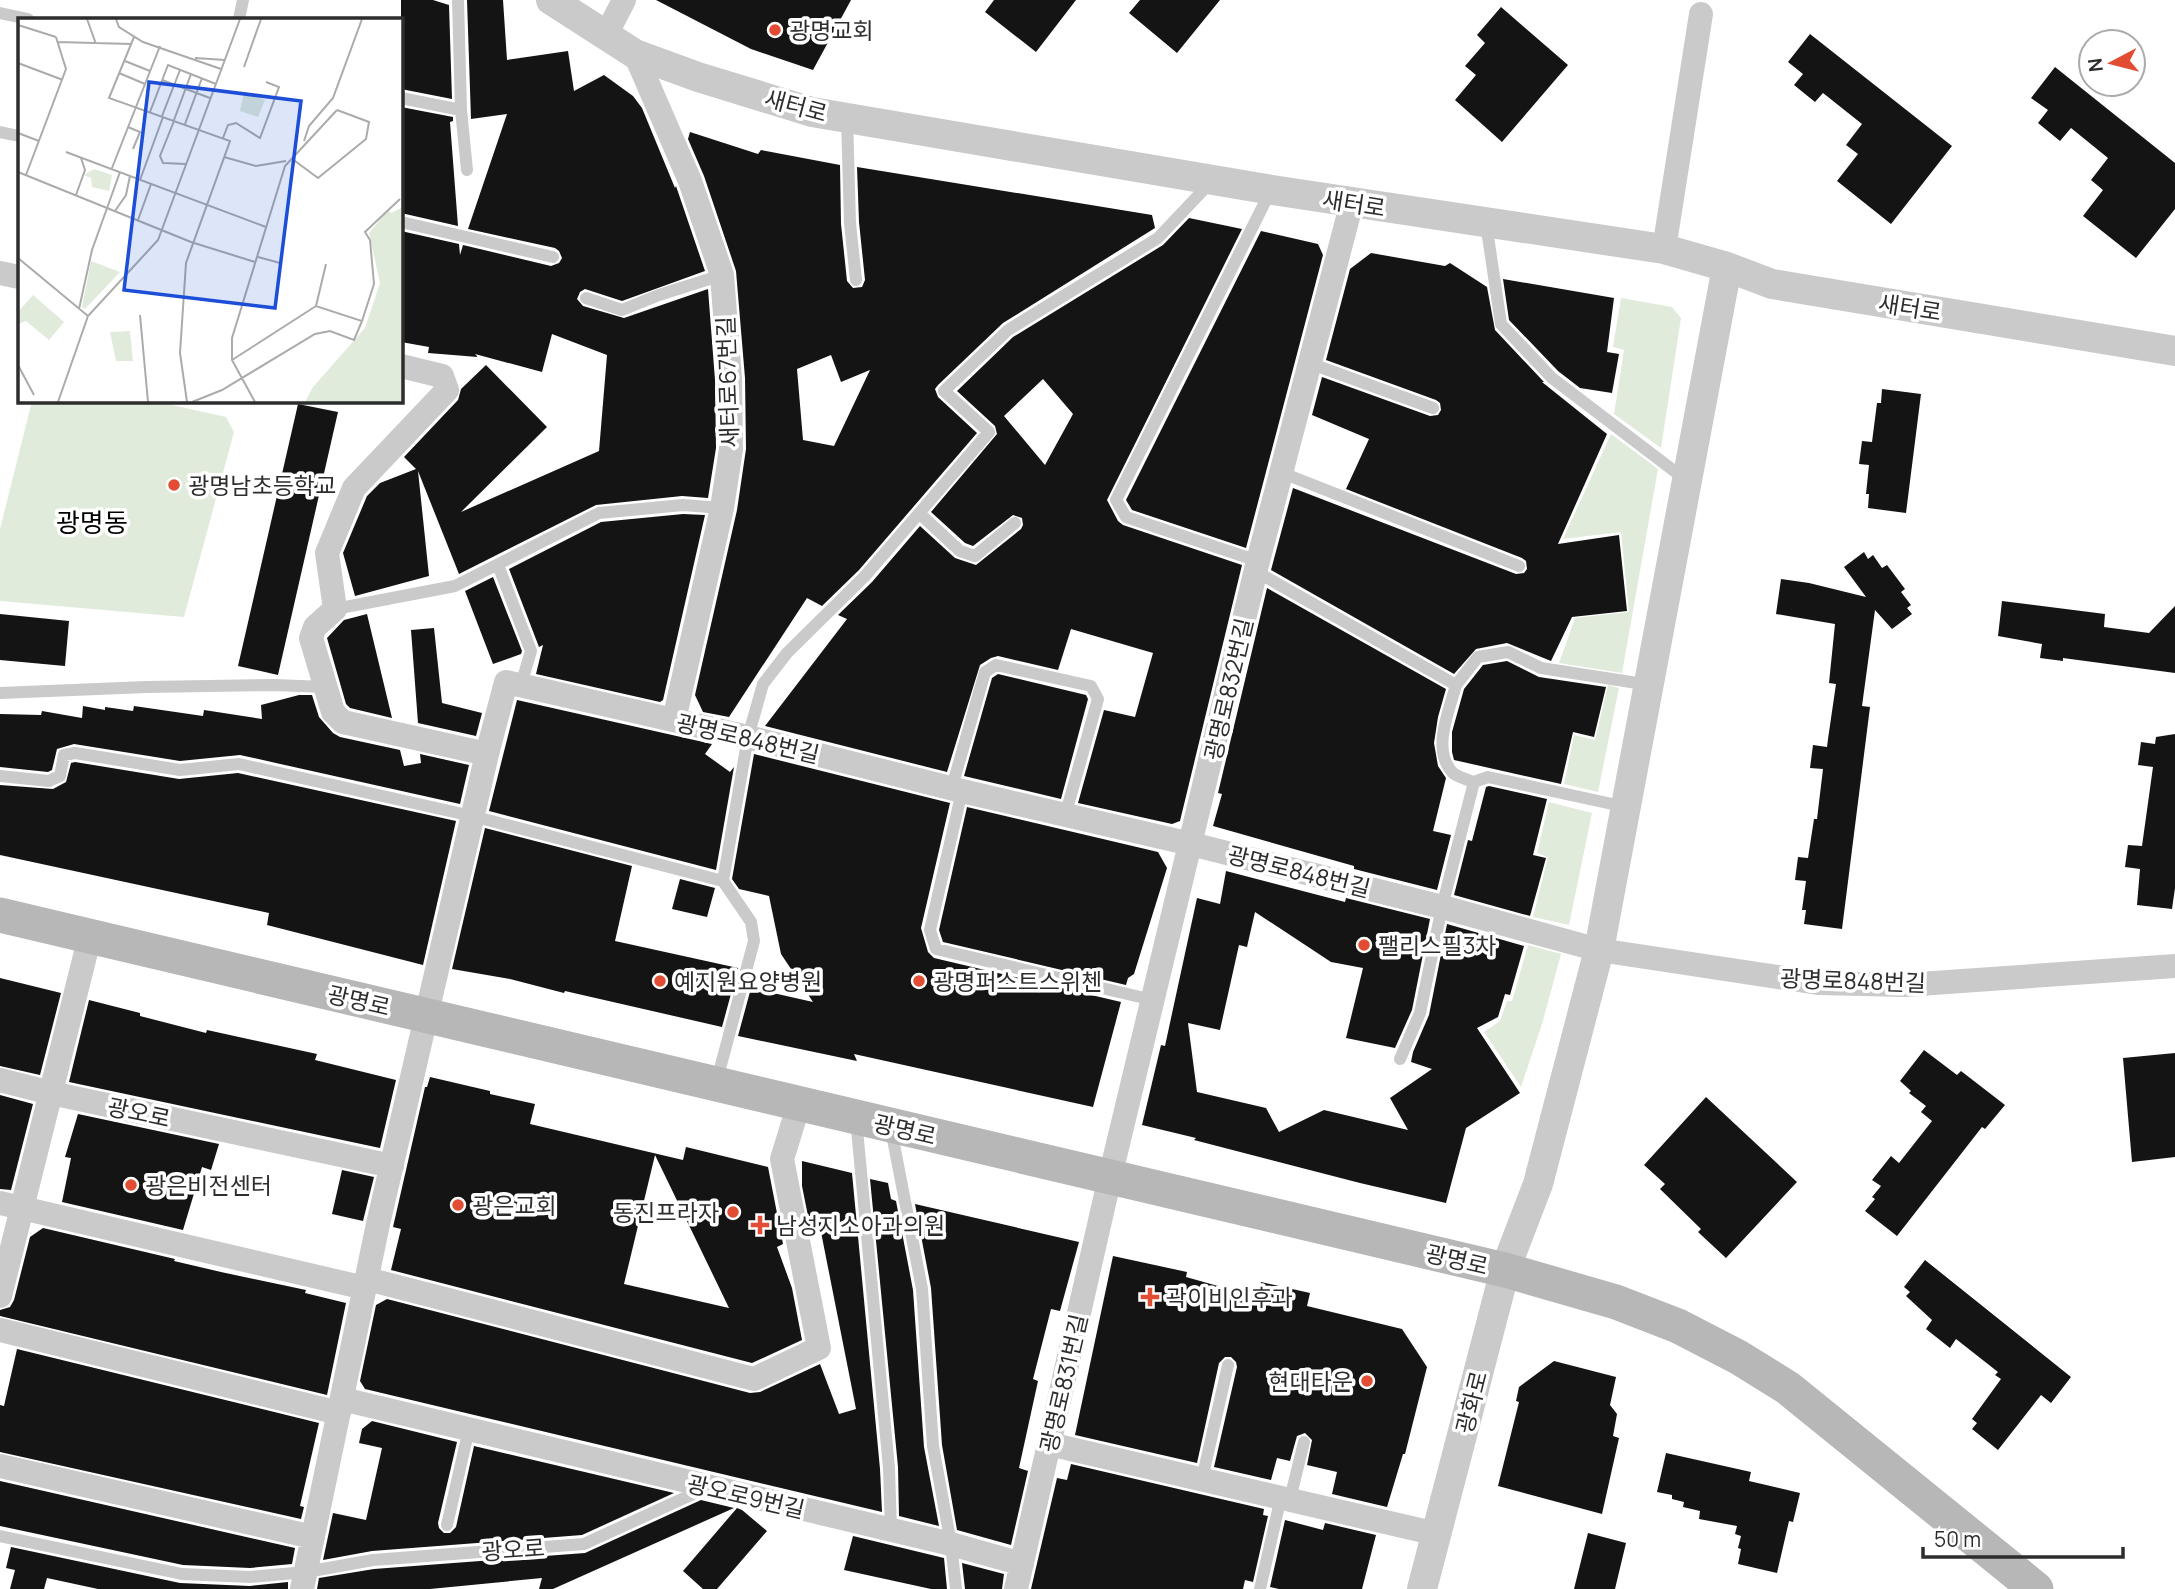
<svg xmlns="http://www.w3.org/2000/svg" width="2175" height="1589" font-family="Manrope,'Noto Sans KR',sans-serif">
	<rect width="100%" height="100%" fill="#fff"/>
	<path fill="#e0ebdb" d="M 1621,298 L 1672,307 L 1681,318 L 1661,448 L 1614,414 L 1624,350 L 1613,347 Z
		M 32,401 L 154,401 L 226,417 L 234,432 L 184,617 L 0,601 L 0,529 Z
		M 1611,434 L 1658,469 L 1622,673 L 1559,663 L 1575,618 L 1629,612 L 1621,532 L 1563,539 Z
		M 1608,685 L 1619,688 L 1598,792 L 1564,784 L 1574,735 L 1595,740 Z
		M 1549,802 L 1592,813 L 1569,925 L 1533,917 L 1548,857 L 1537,853 Z
		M 1528,945 L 1561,954 L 1542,1024 L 1521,1087 L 1484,1032 L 1500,1021 L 1507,1001 L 1512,1001 Z"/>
	<path fill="#141414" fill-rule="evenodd" d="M 401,0 L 433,0 L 449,5 L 452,99 L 401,89 Z
		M 467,0 L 503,0 L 507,60 L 568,51 L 574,91 L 604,75 L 633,96 L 642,108 L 675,188 L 676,186 L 705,271 L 622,301 L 585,289 L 580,292 L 577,299 L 583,306 L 624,318 L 708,289 L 715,380 L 716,448 L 708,498 L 682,496 L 596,505 L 459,574 L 418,471 L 429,576 L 355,596 L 343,553 L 367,496 L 380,483 L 416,469 L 404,457 L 458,400 L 461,389 L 486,365 L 547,427 L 461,512 L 599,451 L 607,355 L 552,334 L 542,372 L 475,354 L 478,357 L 428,353 L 429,347 L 401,342 L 401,231 L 459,244 L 460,255 L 463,245 L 551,266 L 559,263 L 562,258 L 559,251 L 555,248 L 468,229 L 507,114 L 471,119 Z
		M 656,0 L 851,0 L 813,70 L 751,49 Z
		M 994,0 L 1076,0 L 1036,52 L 985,12 Z
		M 1140,0 L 1220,0 L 1177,53 L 1129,13 Z
		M 1501,7 L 1568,65 L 1502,142 L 1455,100 L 1476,75 L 1465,66 L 1485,43 L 1477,35 Z
		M 1810,34 L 1952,146 L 1891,224 L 1837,181 L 1858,154 L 1846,145 L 1862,124 L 1823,93 L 1815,102 L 1794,85 L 1803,74 L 1788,62 Z
		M 2055,67 L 2175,163 L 2175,209 L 2136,258 L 2083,216 L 2103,190 L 2091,180 L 2108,158 L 2071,128 L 2060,141 L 2038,123 L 2048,110 L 2031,98 Z
		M 401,107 L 453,117 L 453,121 L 450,122 L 458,226 L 401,213 Z
		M 690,132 L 758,154 L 761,150 L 840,165 L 841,224 L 847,281 L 853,288 L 862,287 L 865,280 L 859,222 L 857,167 L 1152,215 L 1155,228 L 1003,323 L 938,385 L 935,389 L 938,397 L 977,433 L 859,570 L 822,606 L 807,598 L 729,717 L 703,712 L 695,695 L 737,510 L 746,449 L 745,378 L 736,271 L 704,176 L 688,139 ZM 831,355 L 841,382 L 870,370 L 834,446 L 803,440 L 797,369 Z
		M 1189,218 L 1242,229 L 1107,500 L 1118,521 L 1123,525 L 1242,565 L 1180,821 L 1172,824 L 1078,803 L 1104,710 L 1135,717 L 1153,653 L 1071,629 L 1058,670 L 998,656 L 991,658 L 980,665 L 947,772 L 765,726 L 847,619 L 838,615 L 872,582 L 920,526 L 955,558 L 976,565 L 1021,529 L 1023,525 L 1022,518 L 1013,515 L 973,546 L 965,543 L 931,512 L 997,434 L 995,426 L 957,391 L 1013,337 L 1163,245 ZM 1043,379 L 1073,414 L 1045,465 L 1004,416 Z
		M 1261,231 L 1318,244 L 1323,255 L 1246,548 L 1132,510 L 1126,500 Z
		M 1371,253 L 1445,266 L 1450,263 L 1487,287 L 1495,330 L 1544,382 L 1542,382 L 1607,434 L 1558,544 L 1619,535 L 1627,611 L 1572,617 L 1551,661 L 1507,643 L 1476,649 L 1454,674 L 1271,570 L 1293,488 L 1516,574 L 1524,573 L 1527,569 L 1526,561 L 1522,558 L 1346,489 L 1369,439 L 1312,415 L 1322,377 L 1430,416 L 1438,415 L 1441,410 L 1440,403 L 1436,400 L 1326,360 L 1350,269 Z
		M 1503,279 L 1614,298 L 1607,352 L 1619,354 L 1612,393 L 1580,388 L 1558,371 L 1509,320 Z
		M 1882,389 L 1921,394 L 1906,513 L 1868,508 L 1869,494 L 1866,494 L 1869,465 L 1859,464 L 1862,441 L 1872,442 L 1877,403 L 1881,403 Z
		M 298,404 L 338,412 L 278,675 L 238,666 Z
		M 683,514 L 705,515 L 663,700 L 660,702 L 536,674 L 543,645 L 539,647 L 509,569 L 601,522 Z
		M 1864,552 L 1868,559 L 1873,555 L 1882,568 L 1887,565 L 1905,589 L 1901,592 L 1911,605 L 1907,608 L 1912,614 L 1892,629 L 1875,610 L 1862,706 L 1870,707 L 1842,929 L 1804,924 L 1806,910 L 1802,910 L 1806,881 L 1795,880 L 1798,857 L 1808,858 L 1814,819 L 1817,819 L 1823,769 L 1810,768 L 1813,745 L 1827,747 L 1828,739 L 1836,684 L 1829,683 L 1835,624 L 1776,614 L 1781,579 L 1809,583 L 1866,597 L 1844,567 Z
		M 493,577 L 522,651 L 521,654 L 493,664 L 465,591 Z
		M 1267,588 L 1446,689 L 1438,717 L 1434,743 L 1438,766 L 1446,778 L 1433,831 L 1451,835 L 1437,890 L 1354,869 L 1354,866 L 1213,826 L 1222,794 L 1218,793 Z
		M 2002,601 L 2105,614 L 2104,627 L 2149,633 L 2175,606 L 2175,673 L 2063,658 L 2063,661 L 2040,658 L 2042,644 L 1998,636 Z
		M 0,614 L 69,621 L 65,666 L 0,660 Z
		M 367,614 L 392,718 L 350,708 L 346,704 L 327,638 L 344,620 Z
		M 434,628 L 442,703 L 482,713 L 476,736 L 418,723 L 411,630 Z
		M 1507,661 L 1539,677 L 1606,687 L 1594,737 L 1573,732 L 1561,784 L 1454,760 L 1452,752 L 1452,732 L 1464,689 L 1483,665 Z
		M 998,674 L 1086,695 L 1088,699 L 1061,799 L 964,776 L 992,678 Z
		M 299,695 L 312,695 L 319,717 L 333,733 L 340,737 L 400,750 L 404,766 L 421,763 L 420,754 L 469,765 L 460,804 L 240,755 L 180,761 L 74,744 L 57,749 L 52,770 L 48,772 L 0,767 L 0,714 L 41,715 L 42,711 L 82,718 L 83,706 L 105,710 L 105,707 L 133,711 L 134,706 L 203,716 L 204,710 L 262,719 L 261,705 Z
		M 517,700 L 712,744 L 705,754 L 730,772 L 734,767 L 716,870 L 489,811 Z
		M 2175,734 L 2175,888 L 2172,909 L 2137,905 L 2140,869 L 2125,867 L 2128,845 L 2142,846 L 2153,767 L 2138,765 L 2141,742 L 2155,744 L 2156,737 Z
		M 754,754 L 950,803 L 921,928 L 928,952 L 934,958 L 1121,1002 L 1093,1107 L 854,1054 L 857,1061 L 738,1036 L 751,988 L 813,1002 L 781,954 L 769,896 L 739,889 L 732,879 Z
		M 75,762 L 179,779 L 238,773 L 456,821 L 423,965 L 267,925 L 269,913 L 0,855 L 0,785 L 53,789 L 66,782 L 71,763 Z
		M 1489,786 L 1547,799 L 1533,855 L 1546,858 L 1530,916 L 1454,895 L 1468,840 L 1472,841 L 1486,787 Z
		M 967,807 L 1158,852 L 1167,868 L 1134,974 L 1128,978 L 1126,985 L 943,942 L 939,930 Z
		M 485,828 L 632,866 L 615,941 L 738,968 L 722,1027 L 565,991 L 564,993 L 510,979 L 452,969 Z
		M 1226,871 L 1345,902 L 1346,898 L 1430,919 L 1412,1010 L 1395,1048 L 1346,1038 L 1363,968 L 1331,962 L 1255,912 L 1247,947 L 1239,945 L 1220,1030 L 1188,1023 L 1197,1092 L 1266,1108 L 1279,1132 L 1324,1110 L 1408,1130 L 1390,1098 L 1432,1069 L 1411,1062 L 1413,1052 L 1429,1015 L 1447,924 L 1524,946 L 1510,995 L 1505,994 L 1498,1017 L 1477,1028 L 1520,1093 L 1466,1128 L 1446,1203 L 1360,1183 L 1194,1140 L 1196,1138 L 1142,1125 L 1161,1045 L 1165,1046 L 1197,898 L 1220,904 Z
		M 680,879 L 715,888 L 707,917 L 672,909 Z
		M 0,978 L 61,993 L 40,1075 L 0,1066 Z
		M 89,1000 L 140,1013 L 140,1016 L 206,1033 L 207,1030 L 317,1054 L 315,1060 L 396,1080 L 380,1148 L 69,1082 Z
		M 1924,1050 L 1957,1075 L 1961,1071 L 2005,1105 L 1985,1129 L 1982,1127 L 1897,1236 L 1865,1211 L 1875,1199 L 1872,1197 L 1881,1186 L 1872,1180 L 1891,1156 L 1899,1163 L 1932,1121 L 1921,1112 L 1926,1106 L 1909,1093 L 1911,1091 L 1900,1081 Z
		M 2175,1053 L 2175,1157 L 2132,1162 L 2123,1058 Z
		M 430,1077 L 490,1091 L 490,1094 L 535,1104 L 530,1124 L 683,1160 L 686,1147 L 768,1167 L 783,1244 L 777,1247 L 792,1288 L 802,1340 L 752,1363 L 391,1270 L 401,1229 L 393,1227 L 425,1087 L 427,1087 ZM 655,1155 L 729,1308 L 624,1284 Z
		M 0,1095 L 33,1104 L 11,1190 L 0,1189 Z
		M 1706,1097 L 1797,1182 L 1726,1258 L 1698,1232 L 1701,1229 L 1660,1189 L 1665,1184 L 1644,1165 Z
		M 78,1114 L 219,1144 L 211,1170 L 202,1167 L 183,1230 L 62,1202 L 71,1158 L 65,1157 Z
		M 802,1161 L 852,1173 L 880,1469 L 882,1512 L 365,1389 L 360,1381 L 376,1305 L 387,1299 L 750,1393 L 760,1392 L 820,1364 L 839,1414 L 856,1409 L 820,1227 L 811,1231 L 802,1186 Z
		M 342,1170 L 374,1177 L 363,1221 L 332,1214 Z
		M 870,1179 L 888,1183 L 891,1199 L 896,1201 L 913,1290 L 924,1447 L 939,1526 L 899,1516 L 898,1467 Z
		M 915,1204 L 1079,1242 L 1060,1311 L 1051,1309 L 1033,1379 L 1038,1381 L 1019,1468 L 1028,1471 L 1011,1545 L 957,1530 L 942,1445 L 931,1288 Z
		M 43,1228 L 175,1259 L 174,1261 L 221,1272 L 306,1290 L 305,1293 L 346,1303 L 327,1395 L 0,1316 L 0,1310 L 10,1307 L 14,1300 L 30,1237 Z
		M 1113,1256 L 1187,1272 L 1186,1277 L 1257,1297 L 1261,1282 L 1310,1293 L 1307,1306 L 1402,1329 L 1427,1367 L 1405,1454 L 1403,1454 L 1387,1507 L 1332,1494 L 1337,1472 L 1307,1465 L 1312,1440 L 1305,1433 L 1297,1436 L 1290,1461 L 1277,1458 L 1271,1480 L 1214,1467 L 1237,1367 L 1236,1362 L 1231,1357 L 1225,1357 L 1219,1363 L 1197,1463 L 1075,1435 Z
		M 1925,1260 L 2071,1377 L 2051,1403 L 2041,1395 L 1998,1450 L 1972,1429 L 1977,1423 L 1972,1419 L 2001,1379 L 1995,1375 L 1998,1372 L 1956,1339 L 1950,1348 L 1926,1329 L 1932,1320 L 1906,1296 L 1910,1292 L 1904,1287 Z
		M 17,1349 L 319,1423 L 300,1506 L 304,1507 L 301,1519 L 0,1452 L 0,1405 L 4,1406 Z
		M 1554,1361 L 1616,1377 L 1610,1405 L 1617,1414 L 1613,1436 L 1619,1438 L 1602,1514 L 1498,1486 L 1519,1402 L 1516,1401 L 1519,1387 Z
		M 372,1421 L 457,1442 L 438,1523 L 439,1528 L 444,1533 L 450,1533 L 456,1527 L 474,1446 L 674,1493 L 582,1535 L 372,1551 L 323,1560 L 333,1513 L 366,1520 L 382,1448 L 359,1443 L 362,1429 Z
		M 1666,1453 L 1751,1472 L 1749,1481 L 1800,1493 L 1793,1522 L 1789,1521 L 1777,1573 L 1738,1564 L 1741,1549 L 1738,1548 L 1741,1536 L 1735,1534 L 1737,1526 L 1699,1519 L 1700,1511 L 1683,1507 L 1684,1502 L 1672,1499 L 1672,1495 L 1657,1492 Z
		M 1071,1464 L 1264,1509 L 1263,1515 L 1268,1516 L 1253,1582 L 1245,1580 L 1243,1589 L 1031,1589 L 1057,1478 L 1067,1480 Z
		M 0,1481 L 295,1548 L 292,1564 L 250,1568 L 183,1565 L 0,1526 Z
		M 701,1500 L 734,1508 L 553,1589 L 539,1589 L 542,1578 L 430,1589 L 317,1589 L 319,1578 L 374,1569 L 585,1553 Z
		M 737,1508 L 742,1510 L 767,1531 L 717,1589 L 703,1589 L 683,1571 Z
		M 1285,1520 L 1323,1530 L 1325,1523 L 1376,1535 L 1362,1589 L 1279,1589 L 1270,1587 Z
		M 1588,1533 L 1626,1543 L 1615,1589 L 1574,1589 Z
		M 853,1536 L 944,1558 L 947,1589 L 931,1589 L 844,1570 Z
		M 11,1547 L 180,1583 L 250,1586 L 288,1582 L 288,1589 L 98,1589 L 47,1578 L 44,1589 L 10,1589 L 15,1570 L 6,1568 Z
		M 962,1563 L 1004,1574 L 1002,1589 L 965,1589 Z"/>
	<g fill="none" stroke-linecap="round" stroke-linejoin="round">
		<path stroke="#cacaca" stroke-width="12" d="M 458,0 L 461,110
			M 0,13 L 28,19
			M 239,19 L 243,0
			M 401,98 L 461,110 L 467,170
			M 847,118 L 850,223 L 856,280
			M 0,132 L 19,136
			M 401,222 L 553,257
			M 1486,223 L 1501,324 L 1552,378 L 1686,480
			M 586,298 L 622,310 L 659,295 L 722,275
			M 1309,363 L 1433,408
			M 1280,472 L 1519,566
			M 919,513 L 960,551 L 975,556 L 1015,523
			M 1258,561 L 1126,517 L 1116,500 L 1271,190
			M 498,565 L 531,651 L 521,685
			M 1255,571 L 1456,685 C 1449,712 1431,750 1453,773 C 1458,777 1468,780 1474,782 L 1442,907 L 1420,1013 L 1400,1059
			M 335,609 L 455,586 L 599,513 L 683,505 L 722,508
			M 1456,685 L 1478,657 L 1508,652 L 1541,668 L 1650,685
			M 0,693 L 146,687 L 274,685 L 326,687
			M 0,776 L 49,781 L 60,776 L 64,755 L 75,753 L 180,770 L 239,764 L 472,816 L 723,881
			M 1474,782 L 1488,777 L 1626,807
			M 952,787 L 985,672 L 996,665 L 1091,686 L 1098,699 L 1065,816
			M 962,791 L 930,930 L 936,949 L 1153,1000
			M 717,1080 L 754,941 L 751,922 L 723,881 L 748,737 L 763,684 L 787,653 L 865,576 L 989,432 L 944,391 L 1008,330 L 1158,238 L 1210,183
			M 856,1119 L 889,1468 L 891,1530
			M 891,1129 L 922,1289 L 933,1446 L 951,1544 L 956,1589
			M 1202,1479 L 1228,1365
			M 1290,1499 L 1304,1442
			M 447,1525 L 469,1429
			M 0,1536 L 182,1574 L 250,1577 L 306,1572 L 373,1560 L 584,1544 L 706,1488
			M 1260,1589 L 1281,1497"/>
		<path stroke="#cacaca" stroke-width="24" d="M 606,35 L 624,0
			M 635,54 L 690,181 L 722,275 L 730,379 L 731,449 L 722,508 L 674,720
			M 1664,249 L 1701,14
			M 0,273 L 19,277
			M 401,366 L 442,376 L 447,390 L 354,488 L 327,553 L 335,609 L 315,627 L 311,638 L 333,712 L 343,722 L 487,754
			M 0,1080 L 51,1093 L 392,1166
			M 0,1203 L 365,1288
			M 367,1279 L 754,1379 L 819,1348 L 782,1159 L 799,1104
			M 0,1296 L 90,936
			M 0,1330 L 339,1413
			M 342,1399 L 951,1544 L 1022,1564
			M 1049,1444 L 1437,1534
			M 0,1466 L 313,1537
			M 302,1589 L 378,1224 L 487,754 L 506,682 L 748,737 L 962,791 L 1191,844 L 1442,907 L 1599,950 L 1818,983 L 1905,985 L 2175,966
			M 1016,1589 L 1110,1177 L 1258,561 L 1352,202"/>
		<path stroke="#cacaca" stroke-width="30" d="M 551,0 L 635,54 L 698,77 L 812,112 L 1272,190 L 1664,249 L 1727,267 L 1772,284 L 2175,351
			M 1422,1589 L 1505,1270 L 1538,1184 L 1599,950 L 1727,267"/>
		<path stroke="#b7b7b7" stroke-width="35" d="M 0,915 L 1505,1270 L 1616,1302 L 1678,1326 L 1738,1357 L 1788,1388 L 2036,1589"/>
	</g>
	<g fill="#e14c32" stroke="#fff" stroke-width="2.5">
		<circle cx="775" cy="30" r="7"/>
		<circle cx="174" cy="485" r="7"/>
		<circle cx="1364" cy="945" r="7"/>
		<circle cx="660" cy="981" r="7"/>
		<circle cx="919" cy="981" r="7"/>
		<circle cx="131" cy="1185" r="7"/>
		<circle cx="458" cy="1205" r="7"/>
		<circle cx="733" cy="1212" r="7"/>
		<path d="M756.5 1214.5h7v7h7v7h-7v7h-7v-7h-7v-7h7z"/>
		<path d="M1146.5 1286.5h7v7h7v7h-7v7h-7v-7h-7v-7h7z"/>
		<circle cx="1367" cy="1381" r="7"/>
	</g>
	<g text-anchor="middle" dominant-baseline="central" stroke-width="7" stroke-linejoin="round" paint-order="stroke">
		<g font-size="23" fill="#2d2d2d" stroke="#fff" text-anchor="start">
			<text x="789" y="30">광명교회</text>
			<text x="188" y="485">광명남초등학교</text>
			<text x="1378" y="945">팰리스필3차</text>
			<text x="674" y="981">예지원요양병원</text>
			<text x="933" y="981">광명퍼스트스위첸</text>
			<text x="145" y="1185">광은비전센터</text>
			<text x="472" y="1205">광은교회</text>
			<text x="719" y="1212" text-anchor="end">동진프라자</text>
			<text x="776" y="1225">남성지소아과의원</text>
			<text x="1166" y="1297">곽이비인후과</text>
			<text x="1353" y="1381" text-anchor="end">현대타운</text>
		</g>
		<g font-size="23" fill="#2d2d2d" stroke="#fff">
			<text transform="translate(796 105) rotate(15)">새터로</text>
			<text transform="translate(1354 203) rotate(9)">새터로</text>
			<text transform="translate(1910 307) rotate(9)">새터로</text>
			<text transform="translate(727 382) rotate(-92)">새터로67번길</text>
			<text transform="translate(1228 689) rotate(-77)">광명로832번길</text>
			<text transform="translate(748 738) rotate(13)">광명로848번길</text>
			<text transform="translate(1299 871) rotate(14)">광명로848번길</text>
			<text transform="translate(1853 980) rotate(2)">광명로848번길</text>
			<text transform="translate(359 1000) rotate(13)">광명로</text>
			<text transform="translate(139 1112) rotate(12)">광오로</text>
			<text transform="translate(905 1129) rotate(13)">광명로</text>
			<text transform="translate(1457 1259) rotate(13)">광명로</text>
			<text transform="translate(1063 1383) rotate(-77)">광명로831번길</text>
			<text transform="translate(1471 1402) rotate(-76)">광화로</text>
			<text transform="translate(746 1496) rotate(13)">광오로9번길</text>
			<text transform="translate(513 1549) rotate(-4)">광오로</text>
		</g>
		<g font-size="26" fill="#000" stroke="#fff">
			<text x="92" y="522">광명동</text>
		</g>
	</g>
	<g transform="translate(18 18)">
		<rect width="385" height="385" fill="#fff"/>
		<path d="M 226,74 L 247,82 L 240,99 L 222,93 ZM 76,151 L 94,157 L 91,173 L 74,169 L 73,160 L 66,157 ZM 385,189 L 385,384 L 287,384 L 295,369 L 347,310 L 362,265 L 351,215 L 370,192 L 373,195 ZM 73,243 L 102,254 L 67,291 L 64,289 ZM 15,277 L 46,304 L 31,322 L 8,303 L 0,306 L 0,294 ZM 112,313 L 115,343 L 98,343 L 92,314 Z" fill="#e0ebdb"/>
		<path fill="none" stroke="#ababab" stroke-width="2" d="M 69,1 L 78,26M 98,1 L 101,9 L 125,24 L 203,51M 0,7 L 38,19M 116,19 L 91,80 L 212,123 L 168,245 L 162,335 L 169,384M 40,24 L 113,26M 177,40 L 207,42M 107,43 L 132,53M 0,45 L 45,62M 226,49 L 243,1M 101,55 L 127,66M 144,62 L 192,80M 132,94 L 150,47 L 198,66M 144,98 L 162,52M 156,102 L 173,56M 156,103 L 142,138 L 145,145 L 168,146M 167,106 L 184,60M 110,109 L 122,114 L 115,131M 0,115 L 21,123M 205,120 L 210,107 L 218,105 L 242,120 L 261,69 L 248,64M 286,123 L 291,108 L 315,80 L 344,1M 48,134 L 248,209M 206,139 L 238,148 L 268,143M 273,140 L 300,160 L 348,121 L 351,104 L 319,92M 94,150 L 142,28M 0,154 L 173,224 L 237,244M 8,157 L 48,51 L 38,19M 122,162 L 145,99M 58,177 L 67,152 L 63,140M 97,193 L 108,177 L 112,158M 120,202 L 133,166M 240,239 L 262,245M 0,240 L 70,298M 298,288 L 308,246M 61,291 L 74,232 L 102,154M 122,297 L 130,384M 344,303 L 356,266 L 352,222 L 347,214 L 382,181M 0,347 L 16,377M 40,384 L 70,298 L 140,222 L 222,1M 174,384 L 204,372 L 297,316 L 312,313 L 336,322 L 344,303 L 298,288 L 214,342M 237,384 L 214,342 L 214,320 L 267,148 L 319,92"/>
		<path fill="#1d4ed8" fill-opacity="0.15" stroke="#1d4ed8" stroke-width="3.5" d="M 131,64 L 283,83 L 257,290 L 106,272 Z"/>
		<rect width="385" height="385" fill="none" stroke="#2d2d2d" stroke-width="3.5"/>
	</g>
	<g transform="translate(2112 63) rotate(263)"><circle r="33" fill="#ffffff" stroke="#ababab" stroke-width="2"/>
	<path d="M0-5L12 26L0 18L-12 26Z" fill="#e14c32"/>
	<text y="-10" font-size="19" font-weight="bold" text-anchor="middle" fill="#2d2d2d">N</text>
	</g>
	<path d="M1923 1547v10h200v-10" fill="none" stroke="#2d2d2d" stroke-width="3.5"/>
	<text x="1934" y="1547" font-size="21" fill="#2d2d2d" stroke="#ffffff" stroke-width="5" paint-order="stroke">50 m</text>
</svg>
